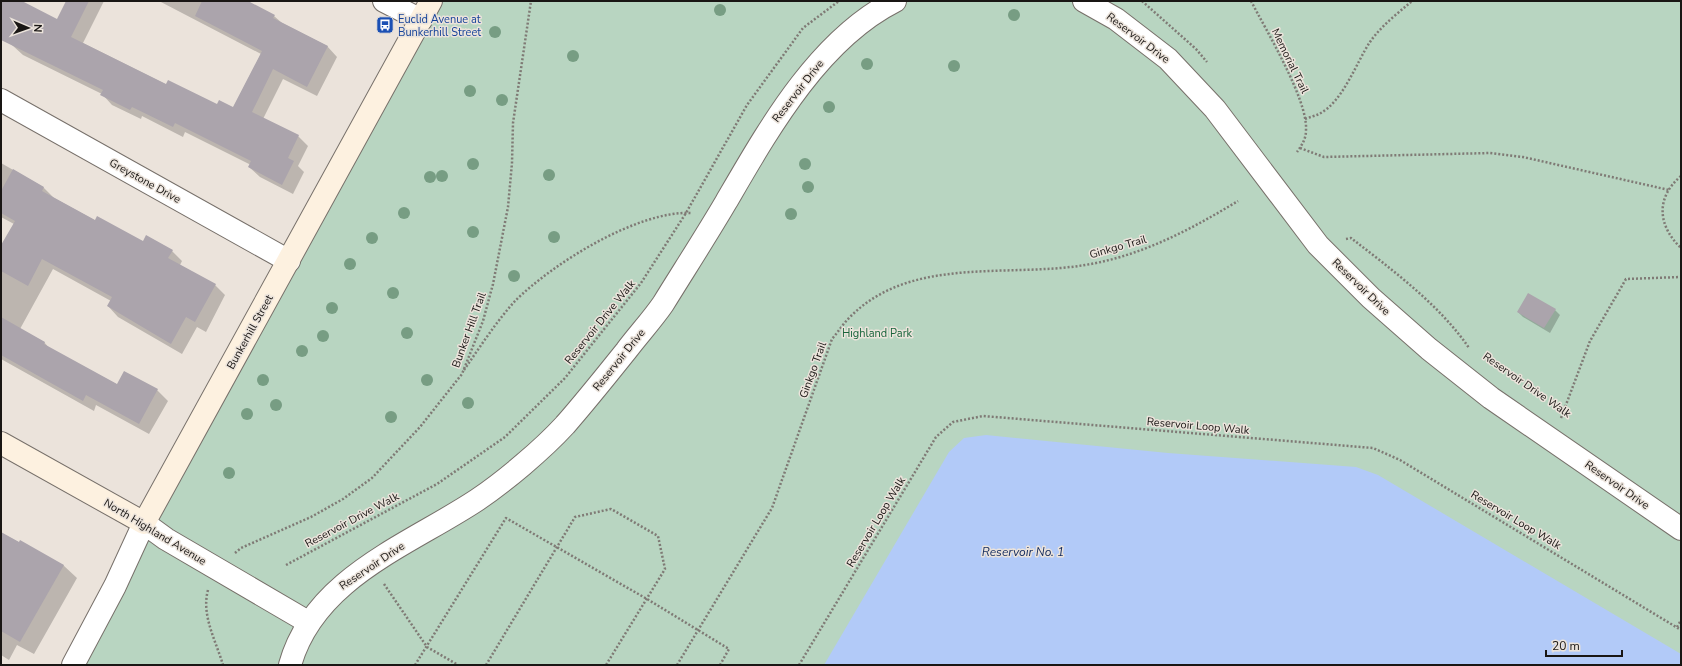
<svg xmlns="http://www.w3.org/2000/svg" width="1682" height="666" font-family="'Nunito Sans',sans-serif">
	<rect width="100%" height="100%" fill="#ebe3db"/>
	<path fill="#b8d5c1" d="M 431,1 L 1681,1 L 1681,665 L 73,665 Z"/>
	<path fill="#b2caf8" d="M 986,435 L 1168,453 L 1356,467 L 1378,475 L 1681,654 L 1681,665 L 824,665 L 949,452 L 964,438 Z"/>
	<path fill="#0003" d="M 1,1 L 10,1 L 58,20 L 67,1 L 104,1 L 83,43 L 167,85 L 217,106 L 233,108 L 261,54 L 159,1 L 247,1 L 274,16 L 282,23 L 327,46 L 337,57 L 317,96 L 283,79 L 263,119 L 298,136 L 308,146 L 298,166 L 304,172 L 293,194 L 260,177 L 249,167 L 251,165 L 185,132 L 183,137 L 142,116 L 141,119 L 112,105 L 102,94 L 23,55 L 12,45 L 1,37 Z
		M 1,163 L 43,187 L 54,198 L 96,221 L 143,243 L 172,251 L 182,261 L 180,265 L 215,285 L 225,295 L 206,332 L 197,327 L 182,354 L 118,317 L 108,306 L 111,301 L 53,269 L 20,329 L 44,342 L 50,349 L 118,385 L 157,390 L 168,401 L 149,434 L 96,405 L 94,411 L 1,359 L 1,247 L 14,224 L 1,217 Z
		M 1555,310 L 1560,315 L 1550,333 L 1523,317 L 1518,312 Z
		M 1,533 L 63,565 L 77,578 L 34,654 L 17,645 L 9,660 L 1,655 Z"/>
	<path fill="#aba4ac" d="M 1,1 L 22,1 L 57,19 L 66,1 L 89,1 L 71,37 L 166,84 L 168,80 L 217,104 L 219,100 L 233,107 L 262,51 L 195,16 L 202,1 L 248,1 L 275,15 L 273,18 L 328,46 L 307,87 L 273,69 L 252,112 L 299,135 L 288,158 L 294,161 L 282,185 L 248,167 L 251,161 L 175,123 L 173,127 L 132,107 L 130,110 L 100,95 L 103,90 L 1,40 Z
		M 13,169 L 44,187 L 42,191 L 95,220 L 97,216 L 143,241 L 146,235 L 173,250 L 168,258 L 216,284 L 195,322 L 186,317 L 171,344 L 107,306 L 112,297 L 42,259 L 28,286 L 1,271 L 1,245 L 15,221 L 1,213 L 1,191 Z
		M 1528,293 L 1556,309 L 1544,328 L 1517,312 Z
		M 1,317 L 45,342 L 44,344 L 117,384 L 124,371 L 158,389 L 139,424 L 86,395 L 83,401 L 1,355 Z
		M 1,532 L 19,542 L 20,540 L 64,565 L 20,642 L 1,631 Z"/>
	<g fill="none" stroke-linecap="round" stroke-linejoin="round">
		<defs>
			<path id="street" d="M 384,1 L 421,20
				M 1084,1 L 1116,19 L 1168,59 L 1215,109 L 1318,245 L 1371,298 L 1429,349 L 1491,398 L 1681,529
				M 1,100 L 289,261
				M 73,665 L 115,586 L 144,523 L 166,539 L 308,622
				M 290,665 C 314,578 409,545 477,500 C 505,481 542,450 565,425 C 586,401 606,376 626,351 C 638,335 652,320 663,304 C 684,270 706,236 726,202 C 768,130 818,40 895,1"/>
			<path id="secondary" d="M 1,443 L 144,523 L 431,1"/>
		</defs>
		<use href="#street" stroke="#77706a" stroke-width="24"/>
		<use href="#secondary" stroke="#77706a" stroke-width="24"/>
		<path stroke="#7f7a75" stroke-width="2.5" stroke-dasharray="2 2" stroke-linecap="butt" d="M 1142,1 L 1196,49 L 1207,62
			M 1251,1 C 1266,30 1308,100 1306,130 C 1306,139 1302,145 1297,152
			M 1305,119 C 1310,117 1315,116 1319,114 C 1343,102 1356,63 1370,42 C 1381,26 1398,13 1412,1
			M 1300,148 L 1324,157 L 1490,153 L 1523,157 L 1669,190
			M 1681,176 C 1655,198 1658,226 1681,248
			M 1346,239 L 1351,238 C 1391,269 1440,305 1469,348
			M 464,370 C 480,347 496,322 515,301 C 552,264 638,210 692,213
			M 1561,418 L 1590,341 L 1626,279 L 1681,277
			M 235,553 L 241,548 L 311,517 L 343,499 L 372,478 L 420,427 L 462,374 L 483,321 L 493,284 L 508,207 L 512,163 L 513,123 L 531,1
			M 286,565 L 437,484 L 505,437 L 565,378 L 641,283 L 686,213 L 747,105 L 803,28 L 839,1
			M 384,584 L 427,647 L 458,665
			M 208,590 C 201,615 216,641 223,665
			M 1677,627 L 1681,620
			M 415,665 L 506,518 L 647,599 L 729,649 L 720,665
			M 486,665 L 575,517 L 611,509 L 658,536 L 665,569 L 606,665
			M 677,665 L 772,508 L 832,339 C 838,332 843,324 849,318 C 910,255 1007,278 1085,265 C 1141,256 1190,230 1238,201
			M 799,665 L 936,437 L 953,422 L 983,416 L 1373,448 L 1400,460 L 1681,630"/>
		<use href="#street" stroke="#fff" stroke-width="22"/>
		<use href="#secondary" stroke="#fdf1e0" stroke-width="22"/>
	</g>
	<g fill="#779d83">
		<circle cx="720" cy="10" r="6"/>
		<circle cx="1014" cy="15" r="6"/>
		<circle cx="495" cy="32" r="6"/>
		<circle cx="573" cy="56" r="6"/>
		<circle cx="867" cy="64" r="6"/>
		<circle cx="954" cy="66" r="6"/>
		<circle cx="470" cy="91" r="6"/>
		<circle cx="502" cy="100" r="6"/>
		<circle cx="829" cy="107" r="6"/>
		<circle cx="473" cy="164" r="6"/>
		<circle cx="805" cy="164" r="6"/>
		<circle cx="549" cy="175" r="6"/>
		<circle cx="442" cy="176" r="6"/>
		<circle cx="430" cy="177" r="6"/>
		<circle cx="808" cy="187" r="6"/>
		<circle cx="404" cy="213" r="6"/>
		<circle cx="791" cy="214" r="6"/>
		<circle cx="473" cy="232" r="6"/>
		<circle cx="554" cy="237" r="6"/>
		<circle cx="372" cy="238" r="6"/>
		<circle cx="350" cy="264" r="6"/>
		<circle cx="514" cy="276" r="6"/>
		<circle cx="393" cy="293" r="6"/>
		<circle cx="332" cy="308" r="6"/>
		<circle cx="407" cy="333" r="6"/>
		<circle cx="323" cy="336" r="6"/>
		<circle cx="302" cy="351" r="6"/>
		<circle cx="263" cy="380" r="6"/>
		<circle cx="427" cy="380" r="6"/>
		<circle cx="468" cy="403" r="6"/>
		<circle cx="276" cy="405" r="6"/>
		<circle cx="247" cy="414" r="6"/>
		<circle cx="391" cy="417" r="6"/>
		<circle cx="229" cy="473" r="6"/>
	</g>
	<defs>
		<symbol id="bus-square" viewBox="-11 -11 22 22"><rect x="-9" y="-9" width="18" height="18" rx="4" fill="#1a4fb4" stroke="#ebe3db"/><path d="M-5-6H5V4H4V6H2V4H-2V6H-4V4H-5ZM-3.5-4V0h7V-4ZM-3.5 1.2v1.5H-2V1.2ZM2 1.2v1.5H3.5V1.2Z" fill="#fff"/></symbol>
	</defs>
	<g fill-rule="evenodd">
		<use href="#bus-square" x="375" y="15" width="20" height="20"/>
	</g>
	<g text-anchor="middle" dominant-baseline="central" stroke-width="3" stroke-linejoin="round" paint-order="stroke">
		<g font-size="11" fill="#164399" stroke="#ebe3db" text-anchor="start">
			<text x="398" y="19">Euclid Avenue at<tspan x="398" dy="13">Bunkerhill Street</tspan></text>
		</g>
		<g font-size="11" fill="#191614" stroke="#ebe3db">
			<text transform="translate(1138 38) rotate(37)">Reservoir Drive</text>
			<text transform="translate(1290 61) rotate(64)">Memorial Trail</text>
			<text transform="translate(798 91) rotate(-52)">Reservoir Drive</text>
			<text transform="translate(145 181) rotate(29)">Greystone Drive</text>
			<text transform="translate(1118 247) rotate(-16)">Ginkgo Trail</text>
			<text transform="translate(1361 287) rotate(44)">Reservoir Drive</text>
			<text transform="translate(600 322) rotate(-51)">Reservoir Drive Walk</text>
			<text transform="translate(469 330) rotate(-70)">Bunker Hill Trail</text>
			<text transform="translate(250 332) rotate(-61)">Bunkerhill Street</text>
			<text transform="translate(619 360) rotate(-51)">Reservoir Drive</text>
			<text transform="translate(813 370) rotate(-70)">Ginkgo Trail</text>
			<text transform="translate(1527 385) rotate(35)">Reservoir Drive Walk</text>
			<text transform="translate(1198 426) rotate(5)">Reservoir Loop Walk</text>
			<text transform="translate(1617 485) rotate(35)">Reservoir Drive</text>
			<text transform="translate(352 520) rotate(-28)">Reservoir Drive Walk</text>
			<text transform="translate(1516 520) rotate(31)">Reservoir Loop Walk</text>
			<text transform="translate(876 522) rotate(-59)">Reservoir Loop Walk</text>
			<text transform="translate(155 532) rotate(31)">North Highland Avenue</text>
			<text transform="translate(372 566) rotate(-34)">Reservoir Drive</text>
		</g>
		<g font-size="11" fill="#18643b" stroke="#ebe3db">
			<text x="877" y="333">Highland Park</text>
		</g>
		<g font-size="12" font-style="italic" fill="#11295e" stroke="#ebe3db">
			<text x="1023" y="552">Reservoir No. 1</text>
		</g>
	</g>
	<rect width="1682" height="666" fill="none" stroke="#191614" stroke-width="4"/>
	<g transform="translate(28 28) rotate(92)" stroke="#ebe3db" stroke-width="3" paint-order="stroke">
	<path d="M0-3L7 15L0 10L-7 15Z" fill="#191614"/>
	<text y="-6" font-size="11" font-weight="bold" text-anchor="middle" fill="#191614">N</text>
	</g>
	<path d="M1546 650v6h76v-6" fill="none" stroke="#191614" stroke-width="2"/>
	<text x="1552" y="650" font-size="12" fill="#191614" stroke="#ebe3db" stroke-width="3" paint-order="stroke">20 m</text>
</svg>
